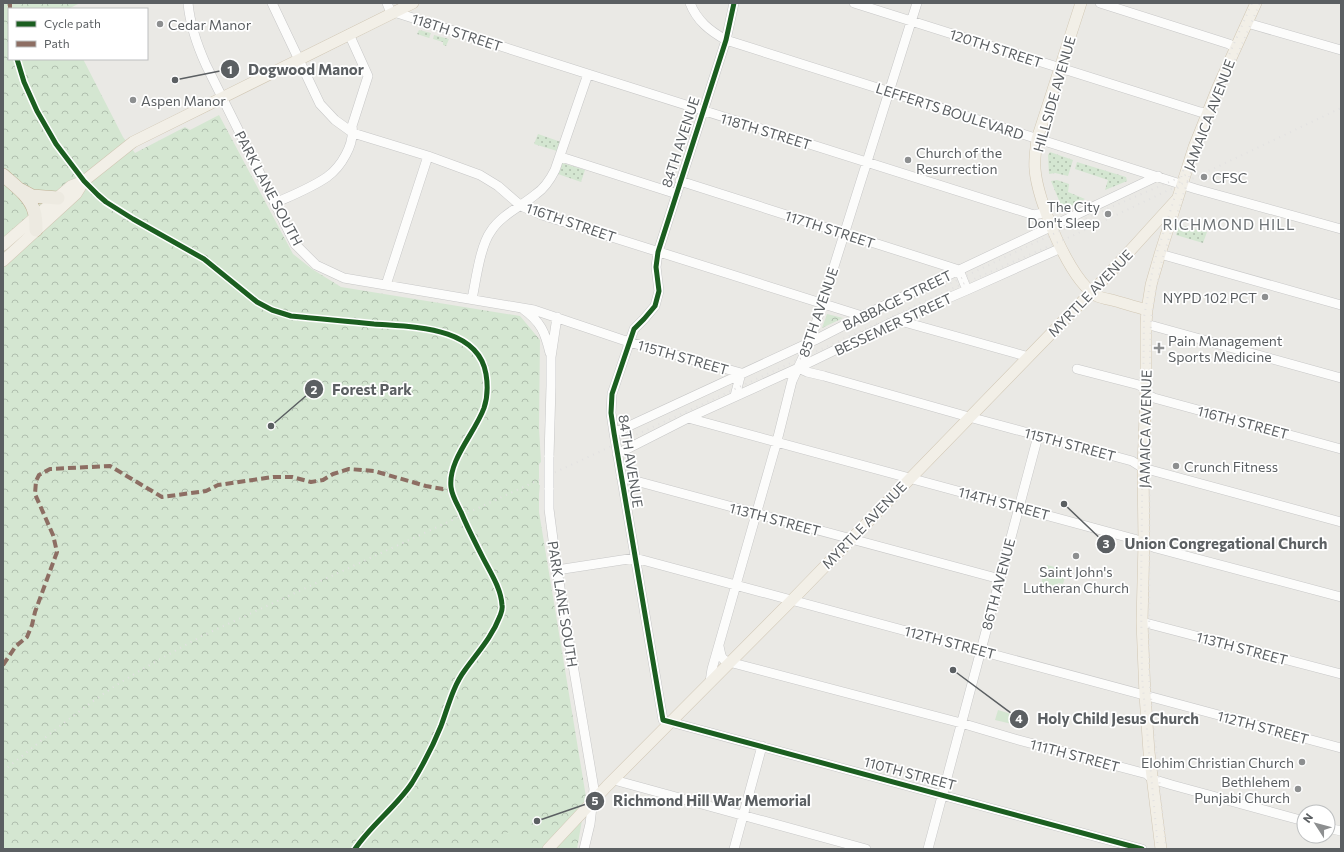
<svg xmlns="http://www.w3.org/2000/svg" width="1344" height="852" font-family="Commissioner,sans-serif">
	<defs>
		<pattern id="grass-dots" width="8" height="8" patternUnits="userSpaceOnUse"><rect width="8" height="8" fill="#d4e6d1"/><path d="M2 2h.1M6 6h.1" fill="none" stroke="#afbead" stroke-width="1.8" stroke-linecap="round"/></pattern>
		<pattern id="forest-crowns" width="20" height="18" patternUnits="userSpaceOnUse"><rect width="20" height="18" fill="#d4e6d1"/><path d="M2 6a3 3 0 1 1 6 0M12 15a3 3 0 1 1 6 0" fill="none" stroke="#afbead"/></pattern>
	</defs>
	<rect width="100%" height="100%" fill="#eae9e5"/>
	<path fill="url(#grass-dots)" d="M 419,30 L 431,33 L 429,38 L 417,34 Z
		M 434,35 L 449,39 L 446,46 L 443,45 L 443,42 L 433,39 Z
		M 538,134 L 561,142 L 557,151 L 534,144 Z
		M 1050,152 L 1073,160 L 1068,176 L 1055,173 L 1049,174 L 1048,155 Z
		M 1077,162 L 1126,177 L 1127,181 L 1105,190 L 1108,180 L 1075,169 Z
		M 562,163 L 585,170 L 581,182 L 558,174 Z
		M 1057,180 L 1069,184 L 1068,192 L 1085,199 L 1063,210 L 1051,181 Z
		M 1179,225 L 1207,232 L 1203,243 L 1176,235 Z"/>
	<path fill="url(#forest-crowns)" d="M 3,3 L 80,3 L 68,9 L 9,9 L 9,59 L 83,59 L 123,137 L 135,153 L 185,127 L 190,130 L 219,115 L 293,254 L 312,269 L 341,287 L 520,316 L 540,340 L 539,428 L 541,462 L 539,464 L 539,485 L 540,485 L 539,494 L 539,512 L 586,797 L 577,849 L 3,849 Z
		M 827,314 L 843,318 L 822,328 Z"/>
	<path fill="#d4e6d1" d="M 1047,565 L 1062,569 L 1061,572 L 1066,574 L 1063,584 L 1058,583 L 1055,591 L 1040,586 Z
		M 998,710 L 1014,715 L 1012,724 L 995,720 Z
		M 510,830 L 526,846 L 524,849 L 509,849 L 500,840 Z"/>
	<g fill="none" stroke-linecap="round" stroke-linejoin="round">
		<defs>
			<path id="minor" d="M 188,3 C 190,25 197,45 206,65 L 295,244 L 316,265 L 344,278 L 534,310 L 629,342 L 741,373 L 735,396
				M 272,3 L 320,104 L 335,120 L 353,133 L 428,156 L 480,175 L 498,186 L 521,206 L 542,215 L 862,316
				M 387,3 L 391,13
				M 690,3 C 697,21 710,31 726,40 L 1196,189 L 1341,229
				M 734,3 L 726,40 L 658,252 L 656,267 L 659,291 L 655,306 L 644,319 L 634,329 L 612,394 L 611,413 L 614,433 L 663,720 L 1142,849
				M 854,3 L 1200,112 L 1207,113
				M 1100,3 L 1229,44 L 1236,48
				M 394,12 L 588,74 L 1034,215 L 1047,212
				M 1247,23 L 1341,50
				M 561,157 L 677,194
				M 680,181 L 959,270 L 967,290
				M 275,203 C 293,195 311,188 327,177 C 341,167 355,144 352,126 L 368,76 L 349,34
				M 1160,254 L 1341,305
				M 386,285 L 428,156
				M 472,299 C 476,280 480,246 491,231 C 501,215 522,206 536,194 C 545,188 550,180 555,170 L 588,74
				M 523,309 C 541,322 545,332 550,353
				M 897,320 L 1029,357
				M 1146,324 L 1341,378
				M 798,368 L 807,372 L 824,376 L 969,417 L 1132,461 L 1143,468 L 1341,522
				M 1077,369 L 1139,385 L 1146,389
				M 1146,394 L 1154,398 L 1341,449
				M 688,418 L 1134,539 L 1156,548 L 1341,597
				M 614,433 L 815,340 L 862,316 L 1158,176
				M 617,454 L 688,418 L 798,368 L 897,320 L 967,290 L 1061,248
				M 549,457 L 551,386 L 551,357 L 557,317
				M 621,477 L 1000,579
				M 549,488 L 549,509 L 557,570 L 594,789 L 590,824 L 584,849
				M 557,570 L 635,558 L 1341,748
				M 1142,622 L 1341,674
				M 719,646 C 721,655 720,659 729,662 L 961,723 L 1015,739 L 1147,774 L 1152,779 L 1172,785 L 1304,821
				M 710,682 L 712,669 L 777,441 L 792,381 L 810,342 L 813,333 L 917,3
				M 614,780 L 866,849
				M 1328,828 L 1341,831
				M 734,849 L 762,746
				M 928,849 L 1038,436"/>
			<path id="major" d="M 1081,3 L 1037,139 C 1036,149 1034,159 1035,169 C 1037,200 1069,280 1097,296 C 1101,298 1107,299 1112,300 C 1123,303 1135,307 1147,310
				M 3,245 L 71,186 L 84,181 L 133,142 L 413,3
				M 3,261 L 76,194 L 84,181
				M 548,849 L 607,786 L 797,595 L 1108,275 L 1178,198
				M 1161,849 L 1149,752 L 1145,695 L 1142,622 L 1144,542 L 1143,468 L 1146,389 L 1146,324 L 1147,310 L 1151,285 L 1160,254 L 1194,147 L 1218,87 L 1256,3"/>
			<path id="highway" d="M 3,175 C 14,185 30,196 34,211 C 36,217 36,224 36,230
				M 21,190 L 32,196 L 58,198"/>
		</defs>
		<use href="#minor" stroke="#c7c7c7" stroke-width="10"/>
		<use href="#major" stroke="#d1c7b4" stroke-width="12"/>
		<use href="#highway" stroke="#c0b094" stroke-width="14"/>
		<use href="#minor" stroke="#fcfcfb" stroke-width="9"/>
		<use href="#major" stroke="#f2efe7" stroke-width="11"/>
		<use href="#highway" stroke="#edeae1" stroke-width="13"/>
		<path stroke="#e2e1e1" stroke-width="2" stroke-dasharray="1 5" stroke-linecap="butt" d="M 945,286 L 1095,214 L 1197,170
			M 3,771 C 40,742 76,712 115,686 C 143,668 173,652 202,636 L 942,293 L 1072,236 L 1341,108
			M 1158,849 L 1142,677 L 1141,597 L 1144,317 L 1154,262 L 1185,165 L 1217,82 L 1252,3
			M 1166,849 L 1149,677 L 1150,355 L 1151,319 L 1156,290 L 1161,264 L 1169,238 L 1203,135 L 1224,85 L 1260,3"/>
		<defs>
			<path id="minor-bridge" d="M 549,488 L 549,457"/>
		</defs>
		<use href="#minor-bridge" stroke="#c7c7c7" stroke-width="10" stroke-linecap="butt"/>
		<use href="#minor-bridge" stroke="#fcfcfb" stroke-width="9"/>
		<path stroke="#8d6e63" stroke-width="4" stroke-dasharray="8 4" stroke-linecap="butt" d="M 10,3 L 10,9
			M 3,665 L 16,646 L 27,637 L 32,625 L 35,612 L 57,552 L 53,535 L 35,494 L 36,481 L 39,475 L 50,469 L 110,466 L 162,497 L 206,491 L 218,485 L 273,477 L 292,477 L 311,482 L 323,480 L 333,474 L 349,469 L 374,471 L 426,486 L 443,489 L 451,488"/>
		<defs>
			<path id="cycleway" d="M 734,3 L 726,40 L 658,252 L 656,267 L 659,291 L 655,306 L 644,319 L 634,329 L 612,394 L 611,413 L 614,433 L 663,720 L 1142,849
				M 17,59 L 24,82 L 37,111 L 56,144 L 84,181 L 98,195 L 106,202 L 133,219 L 204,259 L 257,302 L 272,310 L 291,316 C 319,319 346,321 374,324 C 412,327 478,326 486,374 C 488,386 488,396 484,408 C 475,433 448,460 451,487 C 452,496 457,504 461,512 C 467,527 475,542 482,556 C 490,572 501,588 502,605 C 503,609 501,613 500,616 C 492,637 478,652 465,670 C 453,686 448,707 441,726 C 433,746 423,765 412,783 C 396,807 371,825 355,849"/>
		</defs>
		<use href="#cycleway" stroke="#fff" stroke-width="8"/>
		<use href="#cycleway" stroke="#1b5e20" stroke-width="5"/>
	</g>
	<g fill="#8d8f90" stroke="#fff" stroke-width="1.5">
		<circle cx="160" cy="24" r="4"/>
		<circle cx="133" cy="100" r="4"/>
		<circle cx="908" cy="160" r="4"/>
		<circle cx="1204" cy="177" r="4"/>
		<circle cx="1108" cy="214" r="4"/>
		<circle cx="1265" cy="297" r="4"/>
		<path d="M1157 342h4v4h4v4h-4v4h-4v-4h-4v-4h4z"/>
		<circle cx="1176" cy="466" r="4"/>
		<circle cx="1076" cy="556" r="4"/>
		<circle cx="1302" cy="762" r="4"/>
		<circle cx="1298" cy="789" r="4"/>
	</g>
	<g text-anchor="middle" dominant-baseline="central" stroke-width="3.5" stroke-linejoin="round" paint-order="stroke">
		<g font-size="14" fill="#5b5f62" stroke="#fff" text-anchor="start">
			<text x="168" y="24">Cedar Manor</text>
			<text x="141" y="100">Aspen Manor</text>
			<text x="916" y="152">Church of the<tspan x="916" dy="16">Resurrection</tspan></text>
			<text x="1212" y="177">CFSC</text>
			<text x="1100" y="206" text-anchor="end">The City<tspan x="1100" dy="16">Don't Sleep</tspan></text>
			<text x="1257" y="297" text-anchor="end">NYPD 102 PCT</text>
			<text x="1168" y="340">Pain Management<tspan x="1168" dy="16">Sports Medicine</tspan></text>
			<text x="1184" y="466">Crunch Fitness</text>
			<text x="1076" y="571" text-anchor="middle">Saint John's<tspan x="1076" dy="16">Lutheran Church</tspan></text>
			<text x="1294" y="762" text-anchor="end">Elohim Christian Church</text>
			<text x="1290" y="781" text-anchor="end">Bethlehem<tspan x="1290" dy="16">Punjabi Church</tspan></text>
		</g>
		<g font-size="14" fill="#5b5f62" stroke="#fff">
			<text transform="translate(457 32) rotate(18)">118TH STREET</text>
			<text transform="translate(996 48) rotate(18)">120TH STREET</text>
			<text transform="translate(1054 94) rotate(-74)">HILLSIDE AVENUE</text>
			<text transform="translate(950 111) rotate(18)">LEFFERTS BOULEVARD</text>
			<text transform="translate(1209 115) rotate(-69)">JAMAICA AVENUE</text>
			<text transform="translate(766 131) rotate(17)">118TH STREET</text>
			<text transform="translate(680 142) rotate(-72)">84TH AVENUE</text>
			<text transform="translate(269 188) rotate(62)">PARK LANE SOUTH</text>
			<text transform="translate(571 222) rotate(19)">116TH STREET</text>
			<text transform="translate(830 229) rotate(18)">117TH STREET</text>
			<text transform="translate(1090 293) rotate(-46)">MYRTLE AVENUE</text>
			<text transform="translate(897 300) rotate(-26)">BABBAGE STREET</text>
			<text transform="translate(818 312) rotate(-71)">85TH AVENUE</text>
			<text transform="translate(893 324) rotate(-25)">BESSEMER STREET</text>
			<text transform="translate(683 357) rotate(16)">115TH STREET</text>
			<text transform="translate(1243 422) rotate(15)">116TH STREET</text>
			<text transform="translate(1145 429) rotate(-89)">JAMAICA AVENUE</text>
			<text transform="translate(1070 444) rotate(15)">115TH STREET</text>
			<text transform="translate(631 461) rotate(81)">84TH AVENUE</text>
			<text transform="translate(1004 503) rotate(15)">114TH STREET</text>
			<text transform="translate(775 519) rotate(15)">113TH STREET</text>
			<text transform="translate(864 525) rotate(-46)">MYRTLE AVENUE</text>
			<text transform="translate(998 584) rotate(-75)">86TH AVENUE</text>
			<text transform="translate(563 604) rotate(81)">PARK LANE SOUTH</text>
			<text transform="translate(950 642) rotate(15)">112TH STREET</text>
			<text transform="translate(1242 648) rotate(15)">113TH STREET</text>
			<text transform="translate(1263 727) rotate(15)">112TH STREET</text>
			<text transform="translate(1075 755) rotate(15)">111TH STREET</text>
			<text transform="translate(910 773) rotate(15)">110TH STREET</text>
		</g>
		<g font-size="15" letter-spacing="1" fill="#6c7174" stroke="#fff">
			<text x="1229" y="224">RICHMOND HILL</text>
		</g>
	</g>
	<path fill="none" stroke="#5b5f62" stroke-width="1.5" d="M175 80L230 69M271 426L314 389M1064 504L1106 544M953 670L1019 719M537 821L595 801"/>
	<g fill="#5b5f62" stroke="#fff" stroke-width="1.5">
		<circle cx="175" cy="80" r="4"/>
		<circle cx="271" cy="426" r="4"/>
		<circle cx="1064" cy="504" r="4"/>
		<circle cx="953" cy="670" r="4"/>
		<circle cx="537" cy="821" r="4"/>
		<circle cx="230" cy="69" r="10"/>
		<circle cx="314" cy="389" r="10"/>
		<circle cx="1106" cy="544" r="10"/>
		<circle cx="1019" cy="719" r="10"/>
		<circle cx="595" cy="801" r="10"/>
	</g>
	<g font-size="12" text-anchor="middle" font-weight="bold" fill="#fff">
		<text x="230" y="74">1</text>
		<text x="314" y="394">2</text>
		<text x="1106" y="548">3</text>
		<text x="1019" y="723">4</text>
		<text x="595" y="805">5</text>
	</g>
	<g font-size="15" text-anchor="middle" font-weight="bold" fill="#5b5f62" stroke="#fff" stroke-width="3.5" stroke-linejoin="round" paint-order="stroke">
		<text x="306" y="75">Dogwood Manor</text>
		<text x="372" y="395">Forest Park</text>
		<text x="1226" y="549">Union Congregational Church</text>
		<text x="1118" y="724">Holy Child Jesus Church</text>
		<text x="712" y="806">Richmond Hill War Memorial</text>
	</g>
	<rect width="1344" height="852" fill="none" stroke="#5b5f62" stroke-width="8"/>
	<rect x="8" y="8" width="140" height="52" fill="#ffffff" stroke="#bdbfc0"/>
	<rect x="16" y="21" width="20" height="6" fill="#1b5e20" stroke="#bdbfc0"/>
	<text x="44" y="28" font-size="12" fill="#5b5f62">Cycle path</text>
	<rect x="16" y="41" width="20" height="6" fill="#8d6e63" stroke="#bdbfc0"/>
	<text x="44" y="48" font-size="12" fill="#5b5f62">Path</text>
	<g transform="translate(1316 824) rotate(306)"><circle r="19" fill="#ffffff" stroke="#bdbfc0"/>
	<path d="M0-3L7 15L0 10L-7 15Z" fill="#8d8f90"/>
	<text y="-6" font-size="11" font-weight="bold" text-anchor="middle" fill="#5b5f62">N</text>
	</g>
</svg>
